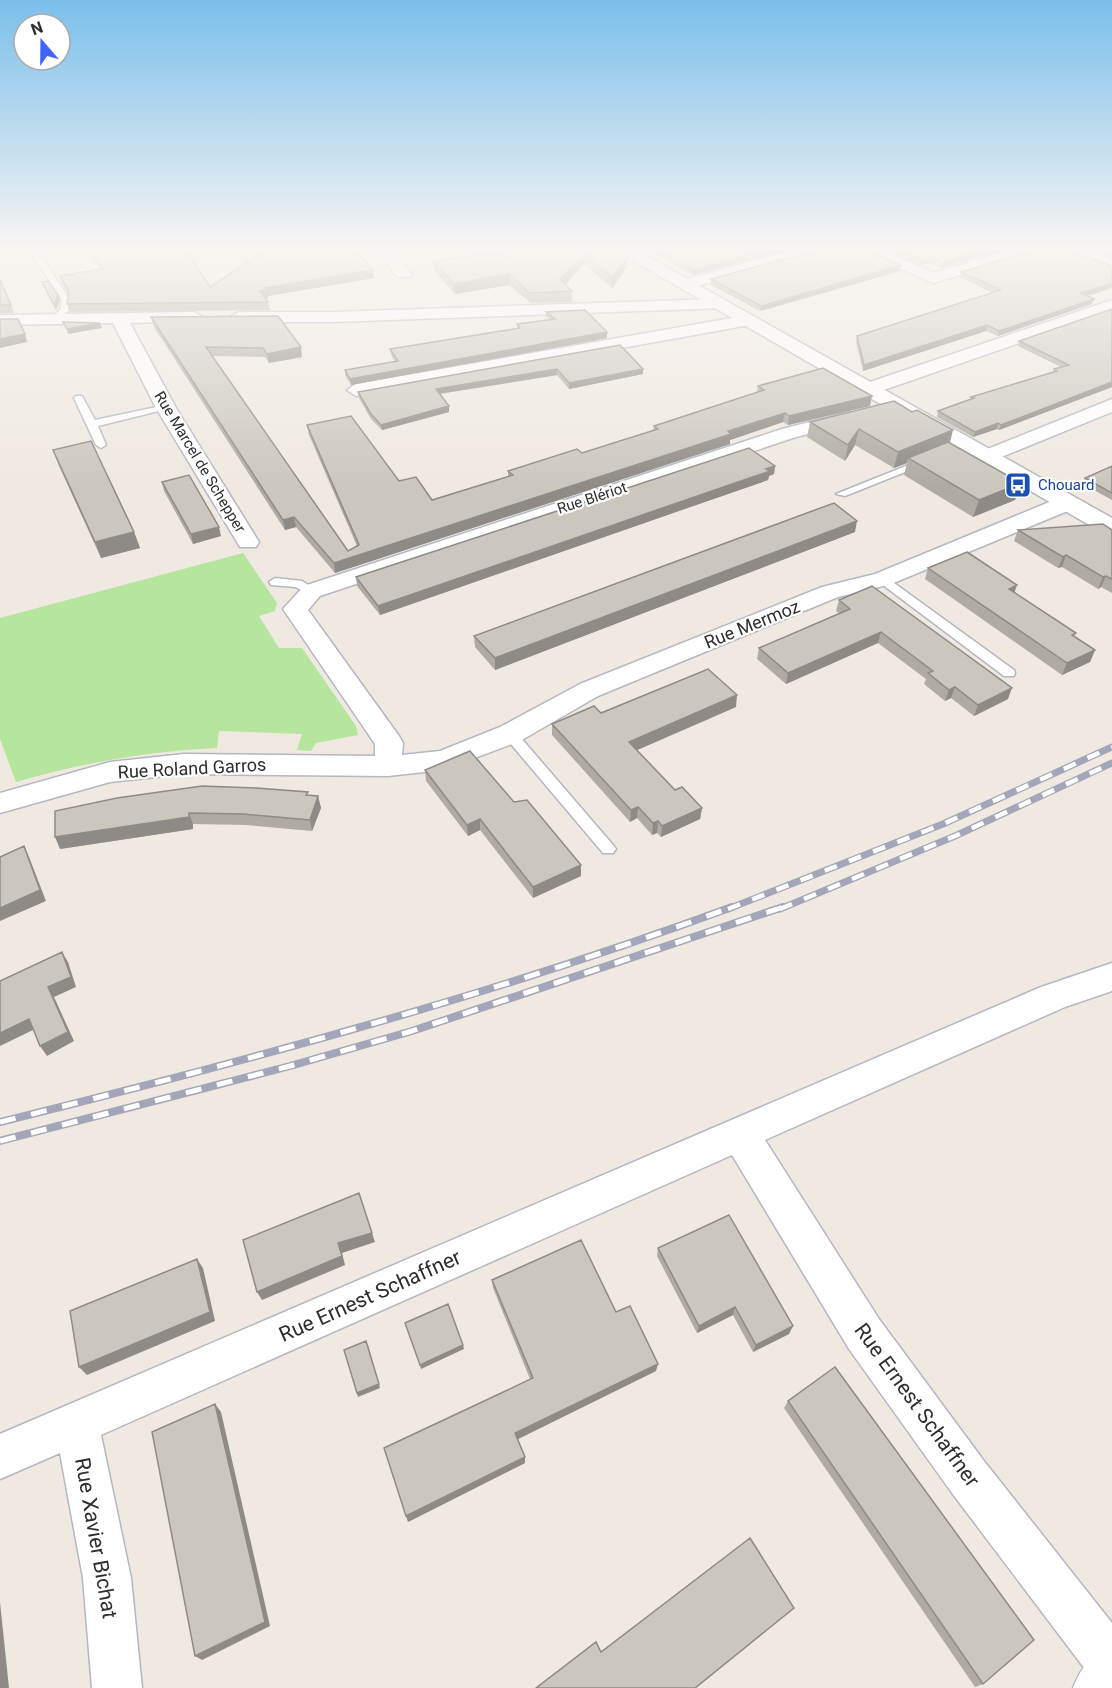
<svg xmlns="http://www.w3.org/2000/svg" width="1112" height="1688" font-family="Roboto,sans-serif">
	<rect width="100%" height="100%" fill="#efe9e1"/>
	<path fill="#b6e59e" d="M 243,553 L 277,603 L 275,611 L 259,616 L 279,648 L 302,648 L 356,726 L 358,735 L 316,743 L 311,751 L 297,750 L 302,734 L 219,731 L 217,748 C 148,751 82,763 16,782 L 0,739 L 0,618 Z"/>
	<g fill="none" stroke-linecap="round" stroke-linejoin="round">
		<defs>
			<path id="lane" d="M 29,250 L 37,250 L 70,300 L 68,311 L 58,320 L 51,318 L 60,310 L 62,300 Z
				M 76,396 L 82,396 L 95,420 L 166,405 L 171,408 L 98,426 L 106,445 L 101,448 L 96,445 L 74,398 Z
				M 921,460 L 930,462 L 845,496 L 836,494 Z
				M 883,575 L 1014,670 L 1015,673 L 1014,676 L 1004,676 L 879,582 L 879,576 Z
				M 275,578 L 302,581 L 318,591 L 312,595 L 295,587 L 271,585 L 269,582 Z
				M 510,729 L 515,731 L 613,845 L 616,849 L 613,853 L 603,853 L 505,737 L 503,734 L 505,731 Z"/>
			<path id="street" d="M 375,250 L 391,250 L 412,274 L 410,277 L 398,277 Z
				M 794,250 L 819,250 L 817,253 L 686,289 L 678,284 L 680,281 Z
				M 859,250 L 880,250 L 934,273 L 1010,250 L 1034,250 L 1032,253 L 933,283 Z
				M 1067,250 L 1088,250 L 1112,259 L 1112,270 L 1069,253 Z
				M 719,299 L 727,304 L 725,308 L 333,322 L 239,322 L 230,317 L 239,312 L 333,312 Z
				M 1112,300 L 1112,311 L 875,393 L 868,395 L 859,389 L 861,385 Z
				M 194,312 L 203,317 L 200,321 L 130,323 L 176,408 L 259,542 L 256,547 L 240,547 L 237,542 L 156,408 L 113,323 L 0,325 L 0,315 Z
				M 749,315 L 758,320 L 755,324 L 356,396 L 347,390 L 356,384 Z
				M 1112,399 L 1112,412 L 994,460 L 980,460 L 977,456 L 980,452 Z
				M 849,412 L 859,418 L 856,422 L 796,437 L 320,596 L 308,610 L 399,736 L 403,743 L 402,755 L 440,751 L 500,727 L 580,684 L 822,587 L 875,574 L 1059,498 L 1075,498 L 1078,503 L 1075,508 L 891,584 L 838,597 L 598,696 L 520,741 L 443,770 L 388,776 L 184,774 L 110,782 L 0,813 L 0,793 L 110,762 L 184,754 L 375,756 L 375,744 L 283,609 L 304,586 L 782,429 Z
				M 1112,963 L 1112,991 L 1065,1007 L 765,1140 L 879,1319 L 984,1461 L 1112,1623 L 1112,1688 L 1094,1681 L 952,1493 L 849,1349 L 732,1155 L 101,1435 L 131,1578 L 142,1688 L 92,1688 L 83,1578 L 60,1453 L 0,1479 L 0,1434 L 1041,987 Z"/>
			<path id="secondary" d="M 615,250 L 636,250 L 1112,518 L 1112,535 L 1103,533 Z
				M 1112,1649 L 1112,1688 L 1073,1688 C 1083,1664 1088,1659 1112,1649 Z"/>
		</defs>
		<use href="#lane" stroke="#b4b7c1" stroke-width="3"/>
		<use href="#street" stroke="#b4b7c1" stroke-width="3"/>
		<use href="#secondary" stroke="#b4b7c1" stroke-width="3"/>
		<use href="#lane" fill="#fff" fill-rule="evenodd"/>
		<use href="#street" fill="#fff" fill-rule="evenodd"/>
		<use href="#secondary" fill="#fff" fill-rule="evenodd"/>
		<defs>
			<path id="rail-far1" d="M 728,909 L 943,824 L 1112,747
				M 780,909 L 955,836 L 1112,763"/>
			<path id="rail" d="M 0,1122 C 247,1061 493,995 732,907
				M 0,1141 L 290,1066 L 412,1031 L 783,907"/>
		</defs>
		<use href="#rail-far1" stroke="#a3a6b8" stroke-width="7"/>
		<use href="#rail" stroke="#a3a6b8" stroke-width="8"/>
		<use href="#rail-far1" stroke="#fff" stroke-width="4.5" stroke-dasharray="13" stroke-linecap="butt"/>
		<use href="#rail" stroke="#fff" stroke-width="5" stroke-dasharray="16" stroke-linecap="butt"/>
	</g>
	<path fill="#afaba4" d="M 92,250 L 210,287 L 373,270 L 374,278 L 268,296 L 268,298 L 266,299 L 268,302 L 270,310 L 70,312 L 67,304 L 69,294 L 62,284 L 60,276 L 101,270 L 93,256 Z
		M 620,250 L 627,267 L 612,288 L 584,264 L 565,284 L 572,291 L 572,302 L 531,303 L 509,285 L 455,294 L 434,271 L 433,261 Z
		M 647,250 L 786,250 L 693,275 Z
		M 885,250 L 1003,250 L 941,268 L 929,263 L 921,265 Z
		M 1093,250 L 1112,250 L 1112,257 Z
		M 900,271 L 760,311 L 711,285 L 711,279 Z
		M 961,272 L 1087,296 L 1092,304 L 998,336 L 986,331 L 863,371 L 856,342 L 857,336 L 993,293 L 960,277 Z
		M 0,279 L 11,305 L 14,313 L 0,313 Z
		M 42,282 L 60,300 L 56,310 L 44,287 Z
		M 1112,309 L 1112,387 L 999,430 L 997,429 L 973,437 L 937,417 L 938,411 L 971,399 L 971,397 L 1053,372 L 1054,369 L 1061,367 L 1018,346 L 1019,341 Z
		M 546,312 L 607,332 L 607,338 L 351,385 L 345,375 L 345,370 L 395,362 L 391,354 L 390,349 L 517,328 L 517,324 L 550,319 L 546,317 Z
		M 151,317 L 302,357 L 269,363 L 265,357 L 212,356 L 348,551 L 357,546 L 309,435 L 307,425 L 399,481 L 432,500 L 508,476 L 508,471 L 582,453 L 653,430 L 654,426 L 757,392 L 758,386 L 870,406 L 788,425 L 783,422 L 730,440 L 730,444 L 335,573 L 296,527 L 285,530 L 154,327 Z
		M 620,345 L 643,369 L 643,374 L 569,389 L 557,375 L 440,394 L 449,406 L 449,412 L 382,430 L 371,419 L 359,398 L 358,392 Z
		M 810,422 L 949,443 L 1021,483 L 1015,500 L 973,517 L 904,475 L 907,463 L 894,468 L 855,445 L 845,461 L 807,437 Z
		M 53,450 L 134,532 L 140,548 L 101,558 L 59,466 Z
		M 775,466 L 774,474 L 769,476 L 768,480 L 380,615 L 357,586 L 356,577 Z
		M 1112,466 L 1112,500 L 1083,484 L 1085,478 Z
		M 162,482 L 221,536 L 193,544 L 164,491 Z
		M 1018,530 L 1112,530 L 1112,593 L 1101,587 L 1098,589 L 1062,567 L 1058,568 L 1014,541 Z
		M 855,532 L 495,670 L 475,647 L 474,636 Z
		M 928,568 L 1014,592 L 1076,633 L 1074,636 L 1095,650 L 1090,662 L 1062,675 L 925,579 Z
		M 839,600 L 1008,699 L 974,716 L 951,698 L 945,701 L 924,684 L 926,679 L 878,643 L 786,684 L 757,659 L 759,648 L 839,613 L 836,611 Z
		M 736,707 L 637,750 L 675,790 L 702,808 L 700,819 L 661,837 L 657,833 L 652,835 L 637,818 L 630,822 L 552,735 L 552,724 L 601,713 Z
		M 425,770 L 514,802 L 581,865 L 581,876 L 533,898 L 480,830 L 468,836 L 426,781 Z
		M 308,795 L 318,796 L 321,808 L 312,831 L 246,825 L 193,824 L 193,829 L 60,849 L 55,811 Z
		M 658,1248 L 789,1334 L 753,1352 L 733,1315 L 697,1333 L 657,1256 Z
		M 492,1280 L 616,1312 L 656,1371 L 518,1439 L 525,1463 L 408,1522 L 530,1379 L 493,1288 Z
		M 788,1401 L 983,1684 L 975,1687 L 784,1408 Z"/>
	<path fill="#8e8b86" d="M 767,250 L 786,250 L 693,275 L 694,270 Z
		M 987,250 L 1003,250 L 941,268 L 943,263 Z
		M 585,254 L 584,264 L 560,290 L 560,279 Z
		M 628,257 L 627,267 L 612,288 L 612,278 Z
		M 930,257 L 929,263 L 921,265 L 922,260 Z
		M 901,265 L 900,271 L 760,311 L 761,306 Z
		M 373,270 L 374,278 L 268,296 L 268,298 L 262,299 L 260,291 L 265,288 Z
		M 509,274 L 509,285 L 455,294 L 454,284 Z
		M 1112,283 L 1112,288 L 1079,299 L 1081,293 Z
		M 58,295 L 60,300 L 56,310 L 54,305 Z
		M 1094,299 L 1092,304 L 998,336 L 999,331 Z
		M 100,323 L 102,328 L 68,334 L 67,329 Z
		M 987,325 L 986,331 L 863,371 L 864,365 Z
		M 607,332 L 607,338 L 351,385 L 350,379 Z
		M 25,334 L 27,342 L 0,348 L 0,339 Z
		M 301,347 L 302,357 L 269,363 L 267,354 Z
		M 557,369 L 557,375 L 437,394 L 436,389 Z
		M 643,369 L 643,374 L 569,389 L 569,383 Z
		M 1112,382 L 1112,387 L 999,430 L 1001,425 Z
		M 872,396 L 870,406 L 788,425 L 789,416 Z
		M 449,406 L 449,412 L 382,430 L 381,425 Z
		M 785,413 L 783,422 L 730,440 L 730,444 L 335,573 L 334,563 Z
		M 998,423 L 997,429 L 973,437 L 975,432 Z
		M 859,429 L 855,445 L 845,461 L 848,445 Z
		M 953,430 L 949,446 L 908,458 L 907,463 L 894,468 L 898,452 Z
		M 775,466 L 774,474 L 769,476 L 768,480 L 380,615 L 378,606 Z
		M 1021,483 L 1015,500 L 973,517 L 979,500 Z
		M 294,517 L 296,527 L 285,530 L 283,520 Z
		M 857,521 L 855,532 L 495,670 L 495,658 Z
		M 219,527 L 221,536 L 193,544 L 191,534 Z
		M 134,532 L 140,548 L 101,558 L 95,542 Z
		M 1066,555 L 1062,567 L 1058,568 L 1063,557 Z
		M 1106,576 L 1101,587 L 1098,589 L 1103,577 Z
		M 1017,585 L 1013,597 L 1009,589 Z
		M 881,632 L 878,643 L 786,684 L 788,673 Z
		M 1095,650 L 1090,662 L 1062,675 L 1067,663 Z
		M 955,687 L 951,698 L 945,701 L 949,690 Z
		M 1012,688 L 1008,699 L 974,716 L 978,705 Z
		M 737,695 L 736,707 L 628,754 L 629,742 Z
		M 318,796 L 321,808 L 312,831 L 310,820 Z
		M 638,807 L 637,818 L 630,822 L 631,810 Z
		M 702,808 L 700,819 L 661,837 L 662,826 Z
		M 189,813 L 193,824 L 193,829 L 60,849 L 55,837 Z
		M 480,819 L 480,830 L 468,836 L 467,825 Z
		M 658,821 L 657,833 L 652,835 L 653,823 Z
		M 24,846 L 29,857 L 46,901 L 0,921 L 0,908 Z
		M 581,865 L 581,876 L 533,898 L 533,887 Z
		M 62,952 L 68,962 L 76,987 L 54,997 L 74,1041 L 47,1056 L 40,1046 L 48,987 Z
		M 29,1019 L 35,1029 L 0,1046 L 0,1033 Z
		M 372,1233 L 375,1242 L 342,1253 L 345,1265 L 262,1300 L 257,1292 L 338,1243 Z
		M 197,1259 L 203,1268 L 215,1321 L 87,1375 L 79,1367 Z
		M 735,1307 L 733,1315 L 697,1333 L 699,1326 Z
		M 793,1326 L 789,1334 L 753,1352 L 756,1345 Z
		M 368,1345 L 380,1388 L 358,1397 L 357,1393 Z
		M 463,1345 L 464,1349 L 421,1369 L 420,1365 Z
		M 658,1364 L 656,1371 L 516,1440 L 515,1433 Z
		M 215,1404 L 221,1412 L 270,1626 L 202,1660 L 195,1656 Z
		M 525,1457 L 525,1463 L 408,1522 L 406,1516 Z
		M 0,1602 L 9,1688 L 0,1688 Z
		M 794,1608 L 696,1688 L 695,1688 Z"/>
	<path fill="#cbc7bf" stroke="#8e8b86" stroke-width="1.5" d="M 92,250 L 186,250 L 210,287 L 266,250 L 356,250 L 373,270 L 265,288 L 267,290 L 260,291 L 268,302 L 67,304 L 69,291 L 60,276 L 102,269 Z
		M 512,250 L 620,250 L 628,257 L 612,278 L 585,254 L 560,279 L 572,291 L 530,293 L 509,274 L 454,284 L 433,261 Z
		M 657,250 L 767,250 L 694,270 Z
		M 818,250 L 866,250 L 901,265 L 761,306 L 711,279 Z
		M 899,250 L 987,250 L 943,263 L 930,257 L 922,260 Z
		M 1034,250 L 1070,250 L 1112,266 L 1112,283 L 1081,293 L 1094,299 L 999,331 L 987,325 L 864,365 L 857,336 L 1001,290 L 961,272 Z
		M 0,279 L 11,305 L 0,305 Z
		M 48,281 L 58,295 L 54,305 L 42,282 Z
		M 1112,309 L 1112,382 L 1001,425 L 998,423 L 975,432 L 938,411 L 974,398 L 971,397 L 1057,371 L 1054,369 L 1069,365 L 1019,341 Z
		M 585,310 L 607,332 L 350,379 L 345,370 L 398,361 L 390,349 L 520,328 L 517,324 L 555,319 L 546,312 Z
		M 278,316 L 301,347 L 267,354 L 263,348 L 206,347 L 348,551 L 359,545 L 307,425 L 351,416 L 399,481 L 416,477 L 432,500 L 513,475 L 508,471 L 577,449 L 582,453 L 658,429 L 654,426 L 764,390 L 758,386 L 823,368 L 872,396 L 789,416 L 785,413 L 728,431 L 731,434 L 334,563 L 294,517 L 283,520 L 151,317 Z
		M 0,319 L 18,319 L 25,334 L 0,339 Z
		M 63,322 L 100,323 L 67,329 Z
		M 620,345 L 643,369 L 569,383 L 557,369 L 436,389 L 449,406 L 381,425 L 371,414 L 358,392 Z
		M 894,401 L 912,412 L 917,410 L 953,430 L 898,452 L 859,429 L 848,445 L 810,422 Z
		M 91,441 L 134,532 L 95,542 L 53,450 Z
		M 948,442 L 1021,483 L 979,500 L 908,458 Z
		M 749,448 L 775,466 L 766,469 L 770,471 L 378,606 L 356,577 Z
		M 1112,466 L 1112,493 L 1085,478 Z
		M 189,475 L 219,527 L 191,534 L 162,482 Z
		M 834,503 L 857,521 L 495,658 L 474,636 Z
		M 1103,524 L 1112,530 L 1112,579 L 1106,576 L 1103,577 L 1066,555 L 1063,557 L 1018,530 Z
		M 967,552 L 1017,585 L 1009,589 L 1076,633 L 1072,635 L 1095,650 L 1067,663 L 928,568 Z
		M 872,586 L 1012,688 L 978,705 L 955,687 L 949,690 L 928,673 L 933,671 L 881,632 L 788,673 L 759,648 L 850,609 L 839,600 Z
		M 708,669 L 737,695 L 629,742 L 675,790 L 682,787 L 702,808 L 662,826 L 658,821 L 653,823 L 638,807 L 631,810 L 552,724 L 594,706 L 601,713 Z
		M 470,751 L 514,802 L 527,800 L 581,865 L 533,887 L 480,819 L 467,825 L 425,770 Z
		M 202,786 L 256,788 L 308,792 L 306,795 L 318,796 L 310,820 L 243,814 L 189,813 L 189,817 L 55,837 L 55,811 L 117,798 Z
		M 24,846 L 40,890 L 0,908 L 0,857 Z
		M 62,952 L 71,977 L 48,987 L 68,1032 L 40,1046 L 29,1019 L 0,1033 L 0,981 Z
		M 359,1193 L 372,1233 L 338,1243 L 342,1256 L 257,1292 L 243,1240 Z
		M 729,1215 L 793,1326 L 756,1345 L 735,1307 L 699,1326 L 658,1248 Z
		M 581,1240 L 616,1312 L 630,1306 L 658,1364 L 515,1433 L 525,1457 L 406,1516 L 384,1448 L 533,1378 L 492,1280 Z
		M 197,1259 L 210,1312 L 79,1367 L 70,1311 Z
		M 448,1304 L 463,1345 L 420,1365 L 405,1323 Z
		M 366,1341 L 379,1384 L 357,1393 L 344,1350 Z
		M 835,1367 L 1034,1640 L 983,1684 L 788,1401 Z
		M 215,1404 L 265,1622 L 195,1656 L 152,1432 Z
		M 750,1538 L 794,1608 L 695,1688 L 536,1688 L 596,1642 L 601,1652 Z"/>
	<linearGradient id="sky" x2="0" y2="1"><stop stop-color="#7abfeb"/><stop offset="0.51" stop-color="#f8f5f2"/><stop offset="1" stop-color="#f8f5f2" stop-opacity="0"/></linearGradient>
	<rect width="1112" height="486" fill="url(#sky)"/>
	<defs>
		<symbol id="bus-square" viewBox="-11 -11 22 22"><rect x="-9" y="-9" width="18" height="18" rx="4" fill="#1a4fb4" stroke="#fff"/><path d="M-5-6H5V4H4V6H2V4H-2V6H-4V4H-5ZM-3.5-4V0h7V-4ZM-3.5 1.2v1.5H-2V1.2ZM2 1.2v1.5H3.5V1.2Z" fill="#fff"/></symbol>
	</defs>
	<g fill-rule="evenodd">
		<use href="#bus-square" x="1003" y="470" width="30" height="30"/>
	</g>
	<g text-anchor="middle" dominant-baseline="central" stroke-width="4.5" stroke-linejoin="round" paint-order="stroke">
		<g font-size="15" fill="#2e2e2e" stroke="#fff">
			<text transform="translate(200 462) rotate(59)">Rue Marcel de Schepper</text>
			<text transform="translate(592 498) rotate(-18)">Rue Blériot</text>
		</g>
		<g font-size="15" fill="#164399" stroke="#fff" text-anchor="start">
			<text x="1038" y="485">Chouard</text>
		</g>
		<g font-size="18" fill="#2e2e2e" stroke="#fff">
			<text transform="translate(752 624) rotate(-22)">Rue Mermoz</text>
			<text transform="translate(192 768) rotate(-3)">Rue Roland Garros</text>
		</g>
		<g font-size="21" fill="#2e2e2e" stroke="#fff">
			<text transform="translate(370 1296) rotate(-24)">Rue Ernest Schaffner</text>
			<text transform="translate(917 1405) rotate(54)">Rue Ernest Schaffner</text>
			<text transform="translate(96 1538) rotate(80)">Rue Xavier Bichat</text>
		</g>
	</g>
	<g transform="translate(42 42) rotate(340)"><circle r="28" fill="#ffffff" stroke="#ababab" stroke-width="1.5"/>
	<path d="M0-4.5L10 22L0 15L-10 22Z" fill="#4264fb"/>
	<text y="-9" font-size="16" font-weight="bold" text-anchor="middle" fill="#2e2e2e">N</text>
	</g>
</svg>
